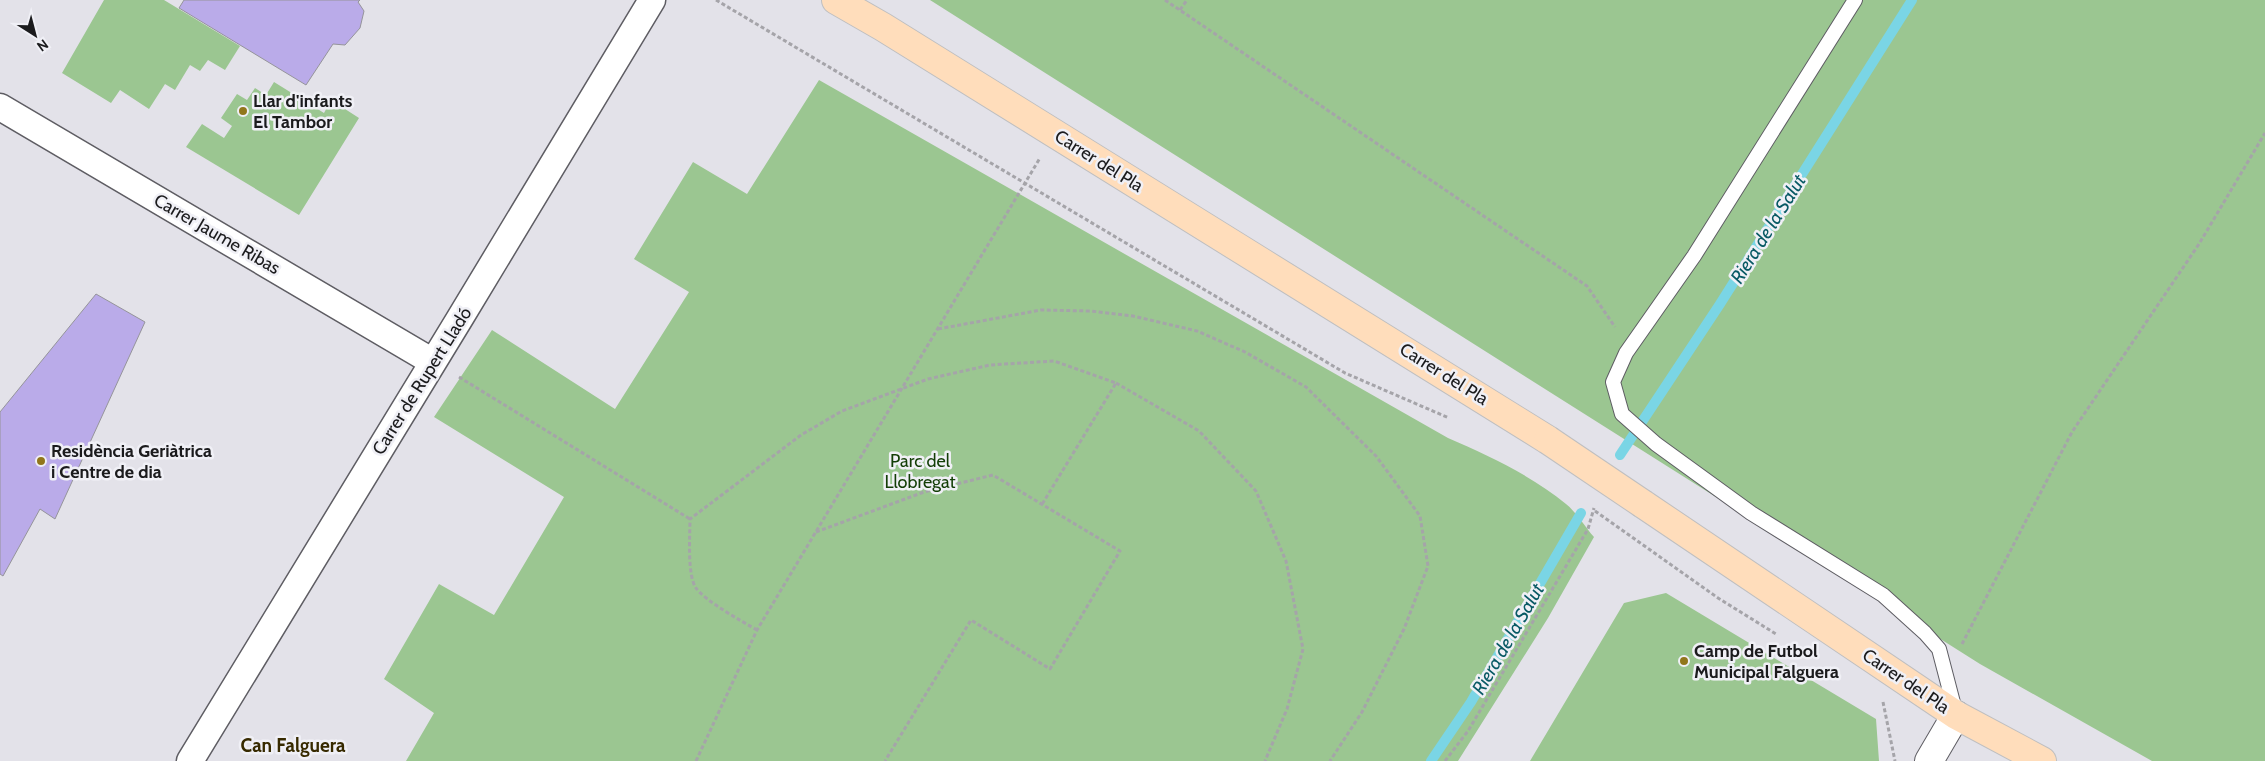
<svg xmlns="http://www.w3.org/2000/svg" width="2265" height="761" font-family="Cabin,sans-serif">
	<rect width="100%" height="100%" fill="#e3e2e9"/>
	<path fill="#9bc691" d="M 104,0 L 164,0 L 240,46 L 225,70 L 208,60 L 200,71 L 190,65 L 175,90 L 165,84 L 149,109 L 120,90 L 111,103 L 62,73 Z
		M 930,0 L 2265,0 L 2265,761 L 2152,761 L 1980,664 Z
		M 819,80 L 1448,438 C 1488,455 1532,476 1566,504 C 1577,513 1585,527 1594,537 L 1548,618 L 1458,761 L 406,761 L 434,713 L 384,679 L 439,584 L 494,615 L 564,497 L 434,417 L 492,330 L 615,409 L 689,292 L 634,259 L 693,162 L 747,194 Z
		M 274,82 L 324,113 L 331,100 L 359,118 L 299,215 L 186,147 L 202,124 L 224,138 L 232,126 L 221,118 L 237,94 L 247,100 L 255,88 L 266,95 Z
		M 1666,593 L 1876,719 L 1879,761 L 1530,761 L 1624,603 Z"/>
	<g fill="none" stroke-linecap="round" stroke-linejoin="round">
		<path stroke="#7ad5e5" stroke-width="10" d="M 1620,455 L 1720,304 L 1912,0
			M 1431,761 L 1471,702 L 1581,513"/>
	</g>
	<path fill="#baabe9" stroke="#95949a" d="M 184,0 L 360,0 L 358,2 L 364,11 L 360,28 L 345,45 L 333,44 L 306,85 L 179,8 Z
		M 96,294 L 145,322 L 55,519 L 40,509 L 3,576 L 0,574 L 0,412 Z"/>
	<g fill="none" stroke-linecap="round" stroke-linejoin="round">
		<defs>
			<path id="service" d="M 1855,0 L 1694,256 L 1626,353 L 1613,382 L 1622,414 L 1656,444 L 1751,513 L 1883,595 L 1925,633 L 1939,649 L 1956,714"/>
			<path id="minor" d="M 0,107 L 433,362
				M 190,761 C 344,507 500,255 652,0"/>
			<path id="tertiary" d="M 1929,761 L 1956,715"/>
			<path id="primary" d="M 836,0 L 883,27 L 1548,440
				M 1643,504 L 1956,715 L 2042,761"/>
		</defs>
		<use href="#service" stroke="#5e5d63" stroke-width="16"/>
		<use href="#minor" stroke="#5e5d63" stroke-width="29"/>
		<use href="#tertiary" stroke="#5e5d63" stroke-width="30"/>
		<use href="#primary" stroke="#bfbfc0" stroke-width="30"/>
		<path stroke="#a5a4a9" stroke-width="3" stroke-dasharray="4 2.5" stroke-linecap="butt" d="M 716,0 L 1345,373 L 1449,418
			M 1165,0 L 1587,286 L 1615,327
			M 1180,10 L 1187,0
			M 938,329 L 1041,310 L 1091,311 L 1133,316 L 1197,331 L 1245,352 L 1306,387 L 1376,456 L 1420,516 L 1428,566 L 1404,629 L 1362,712 L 1330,761
			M 459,377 L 690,519
			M 1116,383 L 1199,431 L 1256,491 L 1286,561 L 1303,649 L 1287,709 L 1265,761
			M 1595,511 L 1718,598 L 1776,634
			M 816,532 L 924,492 L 993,475 L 1120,551 L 1050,669 L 971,620 L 885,761
			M 757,630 C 743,622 705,601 696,588 C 687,575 690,535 690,519 L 801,435 L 842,411 L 928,379 L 990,365 L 1054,361 L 1116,383 L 1041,506
			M 1962,644 L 2072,432 L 2199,244 L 2265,133
			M 1883,702 L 1895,761
			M 696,761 L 757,630 L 1040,158
			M 1445,761 L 1468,731 L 1588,529 L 1594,508"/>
		<use href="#service" stroke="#fff" stroke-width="14"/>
		<use href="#minor" stroke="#fff" stroke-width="26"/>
		<use href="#tertiary" stroke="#fff" stroke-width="28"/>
		<use href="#primary" stroke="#fdb" stroke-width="28"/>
		<defs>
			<path id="primary-bridge" d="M 1548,440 L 1643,504"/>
		</defs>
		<use href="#primary-bridge" stroke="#bfbfc0" stroke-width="30" stroke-linecap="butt"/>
		<use href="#primary-bridge" stroke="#fdb" stroke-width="28"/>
	</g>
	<g fill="#91761b" stroke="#f0f0f6" stroke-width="2">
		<circle cx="243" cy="111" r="5"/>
		<circle cx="41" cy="461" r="5"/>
		<circle cx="1684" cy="661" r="5"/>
	</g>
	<g text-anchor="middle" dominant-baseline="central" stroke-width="5" stroke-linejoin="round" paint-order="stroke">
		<g font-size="18" font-weight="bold" fill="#1b1b1d" stroke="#f0f0f6" text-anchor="start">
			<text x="253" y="101">Llar d'infants<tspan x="253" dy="21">El Tambor</tspan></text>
			<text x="51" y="451">Residència Geriàtrica<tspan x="51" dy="21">i Centre de dia</tspan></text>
			<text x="1694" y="651">Camp de Futbol<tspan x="1694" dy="21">Municipal Falguera</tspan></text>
		</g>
		<g font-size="18" fill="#1b1b1d" stroke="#f0f0f6">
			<text transform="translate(1099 161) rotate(32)">Carrer del Pla</text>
			<text transform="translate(217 234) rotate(30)">Carrer Jaume Ribas</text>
			<text transform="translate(1444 374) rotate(32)">Carrer del Pla</text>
			<text transform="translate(422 381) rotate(-58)">Carrer de Rupert Lladó</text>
			<text transform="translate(1906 681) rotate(34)">Carrer del Pla</text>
		</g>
		<g font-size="18" fill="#133e06" stroke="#f0f0f6">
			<text x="920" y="461">Parc del<tspan x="920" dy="21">Llobregat</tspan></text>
		</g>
		<g font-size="19" font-style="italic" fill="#085a65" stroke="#f0f0f6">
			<text transform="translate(1768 229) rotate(-58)">Riera de la Salut</text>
			<text transform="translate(1508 639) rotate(-60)">Riera de la Salut</text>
		</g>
		<g font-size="19" font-weight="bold" fill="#372a00" stroke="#f0f0f6">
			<text x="293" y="745">Can Falguera</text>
		</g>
	</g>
	<g transform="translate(35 35) rotate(144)" stroke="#f0f0f6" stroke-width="4" paint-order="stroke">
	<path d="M0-4L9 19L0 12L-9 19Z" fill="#1b1b1d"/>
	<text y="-8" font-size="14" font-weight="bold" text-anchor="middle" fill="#1b1b1d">N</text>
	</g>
</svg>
